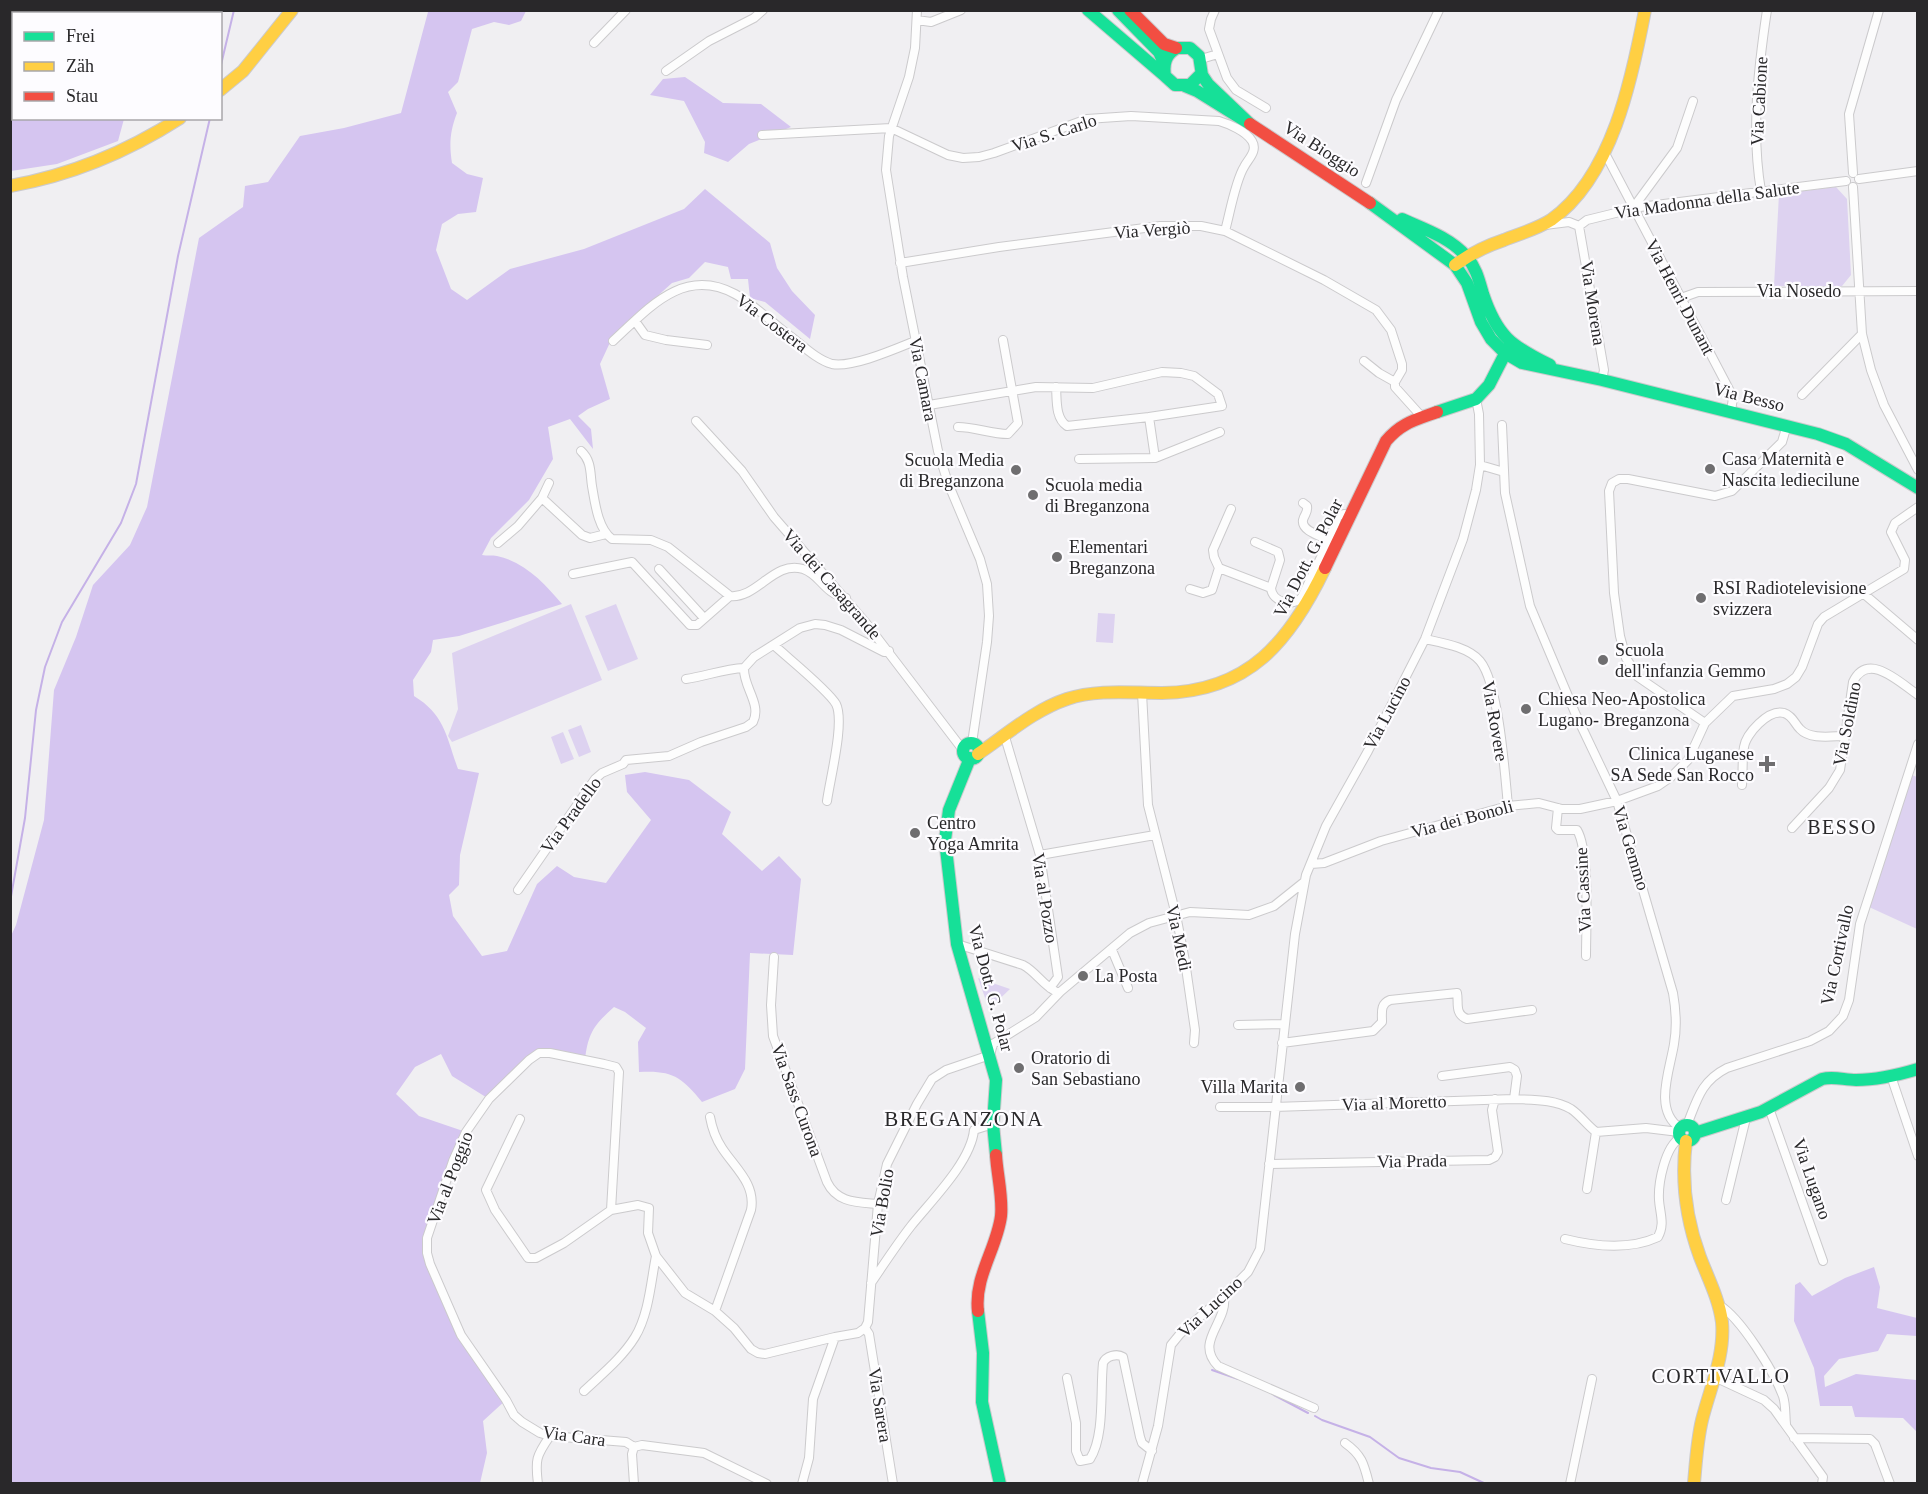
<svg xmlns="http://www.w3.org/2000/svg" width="1928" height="1494" font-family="'Times New Roman',serif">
	<rect width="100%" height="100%" fill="#f0eff2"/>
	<path fill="#ddd2f0" d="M 1836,187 L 1847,199 L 1851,275 L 1842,286 L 1774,286 L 1779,194 Z
		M 571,604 L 602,680 L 452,742 L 448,736 L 458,709 L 452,653 Z
		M 616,604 L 638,659 L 608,671 L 585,616 Z
		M 1098,613 L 1115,614 L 1113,643 L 1096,642 Z
		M 581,725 L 591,752 L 579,757 L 568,730 Z
		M 563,732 L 574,759 L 561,764 L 551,737 Z
		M 1912,775 L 1917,777 L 1917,929 L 1869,907 Z
		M 978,978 L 1010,989 L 989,1009 Z"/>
	<path fill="#d5c5f0" d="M 11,10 L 183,10 L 183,11 L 182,14 L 14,14 L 14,118 L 124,119 L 118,141 L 57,164 L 11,171 Z
		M 426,11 L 526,11 L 521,21 L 509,25 L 494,22 L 472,29 L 458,82 L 448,92 L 457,113 C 450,131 449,144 452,163 L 467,174 L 483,178 L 476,212 L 458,214 L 442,224 L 436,250 L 451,289 L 467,300 L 510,269 L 584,249 L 684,209 L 705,189 L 770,243 L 777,268 L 792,291 L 815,315 L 810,339 L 765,302 L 750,298 L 748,279 L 731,279 L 728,267 L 705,262 L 689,278 L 672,283 L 613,336 L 600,364 L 610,399 L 588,409 L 578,416 L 591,429 L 593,449 L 570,419 L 548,427 L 553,459 L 529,500 L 491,538 L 482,555 C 487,556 492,555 497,556 C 525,562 545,584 562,604 L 459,636 L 433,640 L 431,652 L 413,680 L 414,696 C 445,715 446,736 458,769 L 479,773 L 460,855 L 459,885 L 449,895 L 453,916 L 482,956 L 507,951 L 537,884 L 557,866 L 574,877 L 606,883 L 651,820 L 627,792 L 625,775 L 645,772 L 689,780 L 731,812 L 722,834 L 762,871 L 779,856 L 801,879 L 793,955 L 750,953 L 745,1069 L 735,1089 L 702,1102 C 682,1077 672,1070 639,1072 L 638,1042 L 646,1028 L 625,1012 L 614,1007 C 594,1025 588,1033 585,1060 L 544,1052 L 489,1099 L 452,1076 L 441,1054 L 415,1067 L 396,1094 L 419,1116 L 466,1132 L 441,1199 L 427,1253 L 461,1335 L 506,1400 L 483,1421 L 487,1453 L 480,1483 L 11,1483 L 10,938 L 16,925 L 44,820 L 54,690 L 76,637 L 93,585 L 130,545 L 147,507 L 199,238 L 243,207 L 245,186 L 268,182 L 300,136 L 344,128 L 401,113 L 428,12 Z
		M 685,77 L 723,103 L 761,104 L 791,127 L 749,144 L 728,162 L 704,153 L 705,142 L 684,101 L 650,95 L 663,79 Z
		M 1874,1267 L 1880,1287 L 1877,1308 L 1917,1318 L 1917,1336 L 1887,1334 L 1878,1351 L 1839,1359 L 1824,1376 L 1825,1387 L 1856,1374 L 1916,1380 L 1917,1432 L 1903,1418 L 1855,1417 L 1852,1406 L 1820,1406 L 1814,1368 L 1794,1321 L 1795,1285 L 1800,1282 L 1812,1296 L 1845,1278 Z"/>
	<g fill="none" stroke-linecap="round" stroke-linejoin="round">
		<path stroke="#c5b1e7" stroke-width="2" d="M 220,69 L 234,10
			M 10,902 L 25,818 L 36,710 L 45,667 L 62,622 L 121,523 L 136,484 L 178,256 L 210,118
			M 1212,1370 L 1238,1379
			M 1274,1395 L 1308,1413
			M 1315,1416 L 1322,1420 L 1370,1437 L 1399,1458 L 1431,1468 L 1460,1472 L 1486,1484"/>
		<defs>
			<path id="street" d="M 917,10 L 915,48 L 909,77 L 889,136 L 886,170 L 903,277 L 938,451 L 948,483 L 980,559 L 987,584 L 989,616 L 987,642 L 972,743
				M 1215,10 L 1211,19 L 1209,29 L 1227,78 L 1236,90 L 1266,108
				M 917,20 L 931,22 L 961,10
				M 594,43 L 626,10
				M 1201,59 L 1218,54
				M 666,71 L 709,41 L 754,18 L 763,10
				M 762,135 L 891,128 L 948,155 L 963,158 L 979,157 L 994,153 L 1087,119 L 1131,116 L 1219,121 C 1229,124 1246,131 1252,141 C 1258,151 1248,159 1244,167 C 1235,182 1230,213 1225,231
				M 1602,154 L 1607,157 L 1731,393 L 1733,398 L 1731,411
				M 1853,173 L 1849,114 L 1879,10
				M 1859,179 L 1918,171
				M 1366,183 L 1396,100 L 1439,10
				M 1853,187 L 1862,334 L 1871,370 L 1884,405 L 1918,470
				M 1761,191 C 1751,132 1758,70 1767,10
				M 1633,208 L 1677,148 L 1693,101
				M 1545,225 L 1569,222 L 1579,226
				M 1579,226 L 1587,220 L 1640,207 L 1846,181
				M 1579,226 L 1604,370 L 1602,380
				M 900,263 L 999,247 L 1160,226 L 1201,226 L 1225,231 L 1324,280 L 1376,310 L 1391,330 L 1402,364 L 1402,370 L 1395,382 L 1395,387 L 1422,417
				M 1681,298 L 1698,292 L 1918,291
				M 635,321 L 645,335 L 666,340 L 707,345
				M 613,341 C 648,309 683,266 735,294 C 753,304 773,323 790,336 C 802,345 817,360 832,364 C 852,368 895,349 915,341
				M 1364,361 L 1379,373 L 1395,382
				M 1056,387 C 1057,400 1055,418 1067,426 L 1149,417
				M 1802,395 L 1862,334
				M 929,405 L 1036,387 L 1093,388 L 1162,372 L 1181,373 L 1194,376 L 1218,394 L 1222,406 L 1149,417 L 1155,458 L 1220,432
				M 696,421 L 742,471 L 774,517 L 866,623 L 963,750
				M 1502,425 L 1505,493 L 1530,606 L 1576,715 L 1617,801 L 1673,993 C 1676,1010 1677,1027 1674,1044 C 1670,1070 1653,1110 1680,1128
				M 958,427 C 975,427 991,434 1008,434 L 1018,423 L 1003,340
				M 581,451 C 592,461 590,474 592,486 C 595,503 598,529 612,539 L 651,540 L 668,547 L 730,596 C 757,599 774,560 803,569 C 821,575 823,593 846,598
				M 1079,459 L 1155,458
				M 1480,465 L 1504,472
				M 549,483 L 542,498 L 582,535 L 590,538 L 606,534
				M 1303,503 L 1307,506 C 1308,513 1305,513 1303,520 C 1301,531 1321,536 1329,540
				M 1231,509 L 1213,550 L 1214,557 L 1219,568 L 1271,588 C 1272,602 1293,608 1302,597 L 1331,536 L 1338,516 L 1344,514 L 1349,516
				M 1255,542 L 1278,552 L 1280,560 L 1271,588
				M 498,543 L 518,526 L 542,498
				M 659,569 L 704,618
				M 573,574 L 632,562 L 690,625 L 697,625 L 730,596
				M 1190,589 L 1203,593 L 1212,590 L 1219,568
				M 1864,594 L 1918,640
				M 1425,639 C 1443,643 1468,647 1480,661 C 1499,684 1505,775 1508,806
				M 775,646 C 788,658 829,691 836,704 C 845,722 830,779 827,801
				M 686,679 C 706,676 724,669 744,668 L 754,657 L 800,628 L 815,624 L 825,625 L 841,630 L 884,652 L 889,651
				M 1142,693 L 1148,805 L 1176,915 L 1185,961 L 1195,1030 L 1194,1043
				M 1705,723 L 1638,677 L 1626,658 L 1620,636 L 1614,593 L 1609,491 L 1612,483 L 1619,479 L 1628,479 L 1715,496 L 1732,491 L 1782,442 L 1787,425
				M 1005,737 L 1040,855 L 1058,977 L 1050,988
				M 1742,785 C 1743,773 1742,759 1744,747 C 1746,734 1768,709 1784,713 C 1793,716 1794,723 1800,729 C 1810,740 1832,736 1845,736
				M 1558,808 L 1556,828 L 1558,830 L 1577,830 C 1590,851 1586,929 1586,956
				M 1792,828 L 1829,788 L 1840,770 L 1853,682 C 1868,651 1899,682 1918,695
				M 1040,855 L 1155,835
				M 1311,864 L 1324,863 L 1381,841 L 1508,806 L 1539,803 L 1562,809 L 1580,809 L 1617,801 L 1658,786 L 1671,777 L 1688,760 L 1705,723 L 1733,696 L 1774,689 L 1787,684 L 1796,677 L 1802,667 L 1818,624 L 1824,617 L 1904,569 L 1905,560 L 1891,532 L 1895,523 L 1918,507
				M 518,890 L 595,779 L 602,773 L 623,764 L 626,760 L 669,756 L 701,742 L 746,727 L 753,722 C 762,704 743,687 744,668
				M 957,944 L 1023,965 C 1035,971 1043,985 1055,991
				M 1112,950 L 1128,988
				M 774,957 L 771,1005 L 773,1036 L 827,1182 C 837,1203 857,1202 878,1204
				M 1238,1025 L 1283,1024
				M 1282,1043 L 1373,1031 L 1382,1022 C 1382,1012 1380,1004 1390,1000 L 1457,993 C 1459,1002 1454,1014 1467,1019 L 1532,1010
				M 1442,1076 L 1510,1067 L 1515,1070 L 1517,1076 L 1514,1099 C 1533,1100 1554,1099 1571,1109 C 1580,1115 1587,1125 1596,1132
				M 1891,1076 L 1918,1156
				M 1220,1107 L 1274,1107 L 1514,1099
				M 1769,1108 L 1823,1261
				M 710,1117 C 712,1128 716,1139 722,1148 C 735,1168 756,1184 751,1210 L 715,1311
				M 520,1119 L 486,1190 L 495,1210 L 528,1258 L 536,1258 L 564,1243 L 611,1210 L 638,1205 L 649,1208 L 648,1233 L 656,1256 L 685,1293 L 715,1311 L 734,1328 L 751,1349 L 758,1353 L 765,1354 L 835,1337
				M 1687,1125 C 1697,1100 1701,1081 1727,1068 L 1810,1041 L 1829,1031 L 1843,1016 L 1849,1000 L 1860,924 L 1918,744
				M 1269,1164 L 1489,1160 L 1495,1157 L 1498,1152 L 1492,1110 L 1495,1099
				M 1587,1189 L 1596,1132 L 1646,1128 L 1679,1132
				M 1726,1200 L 1746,1118
				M 611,1210 L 619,1072 L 616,1067 L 604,1064 L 550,1053 L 539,1053 L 529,1060 L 489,1099 L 466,1132 L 453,1161 L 427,1238 L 427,1253 L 430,1264 L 461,1335 L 506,1400 L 514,1415 L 522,1422 L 540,1433 L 550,1436 L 626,1442 L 634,1447 L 642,1445 L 704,1453 L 767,1484
				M 1565,1239 C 1593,1246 1630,1250 1658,1237 C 1665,1224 1660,1214 1659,1200 C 1658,1183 1665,1147 1680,1138
				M 871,1283 C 884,1264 897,1244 911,1226 C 930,1202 971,1162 974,1130 L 993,1124
				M 1224,1296 C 1228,1323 1194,1341 1218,1366 L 1314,1408
				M 1719,1305 C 1741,1318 1774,1372 1783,1396 C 1786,1405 1785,1416 1786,1424
				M 865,1328 L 868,1322 L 878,1204 L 887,1164 L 917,1104 L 932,1079 L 946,1070 L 990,1055 L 993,1044 L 1036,1017 L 1060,992 L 1130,933 L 1149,923 L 1190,912 L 1249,915 L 1274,906 L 1304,882
				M 865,1328 L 869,1334 L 893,1484
				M 1067,1378 L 1076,1423 L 1076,1451 L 1080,1461 L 1090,1459 C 1105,1436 1100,1390 1103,1363 C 1106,1356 1117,1353 1123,1357 L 1140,1437 L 1142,1443 L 1152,1451
				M 1715,1379 L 1721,1380 L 1764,1400 L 1774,1409 L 1823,1477 L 1822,1484
				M 584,1391 C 602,1374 622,1358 635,1337 C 649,1314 651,1281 656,1256
				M 1794,1438 L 1870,1439 L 1875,1444 L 1890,1484
				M 1345,1443 C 1362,1455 1364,1464 1369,1484
				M 538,1484 C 535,1460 536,1456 550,1436
				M 634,1484 L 632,1454 L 634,1447
				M 802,1484 L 809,1458 L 813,1399 L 835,1337 L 858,1333 L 865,1328
				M 1142,1484 L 1158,1426 L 1171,1345 L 1180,1334 L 1224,1296 L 1248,1272 L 1260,1249 L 1295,934 L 1306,875 L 1326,826 L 1368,751 L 1425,639 L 1463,539 L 1476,490 L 1480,465 L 1479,414 L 1476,399
				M 1570,1484 L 1592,1379"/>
			<path id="fast" d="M 1088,10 L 1165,76
				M 1118,10 L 1159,52 L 1163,61
				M 1185,86 L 1197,91 L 1250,124 L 1208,84 L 1202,75 L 1199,56 L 1190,48 L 1177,48 C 1166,54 1163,63 1165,76 L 1175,85 L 1190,85 L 1201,74
				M 1370,203 L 1455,265 L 1467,283 L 1481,322 L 1491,339 L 1505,353 L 1522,363 L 1602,380 L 1818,434 L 1846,444 L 1918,488
				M 1402,219 C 1424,229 1449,237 1466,256 C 1476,267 1479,280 1483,294 C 1497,336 1511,346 1550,365
				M 1437,412 L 1476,399 L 1489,385 L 1510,344
				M963 751a8 8 0 1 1 16 0a8 8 0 1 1-16 0Z
				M 970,758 L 949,810 L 945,840 L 957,944 L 996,1080 L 993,1124 L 996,1155
				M1679 1133a8 8 0 1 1 16 0a8 8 0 1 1-16 0Z
				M 1695,1133 L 1761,1112 L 1822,1079 C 1834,1076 1844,1080 1856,1080 C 1877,1080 1898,1075 1918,1069
				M 978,1311 L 983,1353 L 982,1402 L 1000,1484"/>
			<path id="slow" d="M 220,90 L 243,71 L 292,10
				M 10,186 C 72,175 127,152 180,118
				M 1455,265 C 1470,254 1486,246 1504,240 C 1519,234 1537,229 1551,220 C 1612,177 1632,79 1645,10
				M 978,754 C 1006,735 1034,710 1067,699 C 1097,689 1130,693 1162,693 C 1249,692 1290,641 1325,568
				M 1686,1141 C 1681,1181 1686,1219 1700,1257 C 1708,1278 1719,1299 1722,1322 C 1725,1356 1710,1388 1702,1420 C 1697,1441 1696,1462 1694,1483"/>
			<path id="jam" d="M 1130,10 L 1164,44 L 1176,48
				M 1250,124 L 1370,203
				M 1325,568 L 1386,441 C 1401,423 1415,420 1437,412
				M 978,1311 C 974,1277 997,1248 1001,1216 C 1003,1197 997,1174 996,1155"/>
		</defs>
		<use href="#street" stroke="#cbcacc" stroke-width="10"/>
		<use href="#fast" stroke="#cbcacc" stroke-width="14"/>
		<use href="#slow" stroke="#cbcacc" stroke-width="14"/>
		<use href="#jam" stroke="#cbcacc" stroke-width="14"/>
		<use href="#street" stroke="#fdfdfd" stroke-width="8"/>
		<use href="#fast" stroke="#16e098" stroke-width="12"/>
		<use href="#slow" stroke="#ffcf43" stroke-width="12"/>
		<use href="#jam" stroke="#f24e42" stroke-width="12"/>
	</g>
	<g fill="#6f6e70" stroke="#fdfcff" stroke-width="2">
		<circle cx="1710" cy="469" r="6"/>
		<circle cx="1016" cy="470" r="6"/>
		<circle cx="1033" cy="495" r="6"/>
		<circle cx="1057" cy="557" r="6"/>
		<circle cx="1701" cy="598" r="6"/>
		<circle cx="1603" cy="660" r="6"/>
		<circle cx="1526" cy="709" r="6"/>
		<path d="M1764 755h6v6h6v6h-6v6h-6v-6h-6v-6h6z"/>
		<circle cx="915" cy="833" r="6"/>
		<circle cx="1083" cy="976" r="6"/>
		<circle cx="1019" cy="1068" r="6"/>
		<circle cx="1300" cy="1087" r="6"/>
	</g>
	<g text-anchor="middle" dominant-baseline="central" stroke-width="4.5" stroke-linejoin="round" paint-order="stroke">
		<g font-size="18" fill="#29282a" stroke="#fdfcff">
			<text transform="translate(1759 101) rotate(-87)">Via Cabione</text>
			<text transform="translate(1054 133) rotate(-18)">Via S. Carlo</text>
			<text transform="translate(1322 149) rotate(33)">Via Bioggio</text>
			<text transform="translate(1707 200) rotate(-8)">Via Madonna della Salute</text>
			<text transform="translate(1152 230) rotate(-4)">Via Vergiò</text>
			<text x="1799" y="291">Via Nosedo</text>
			<text transform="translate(1680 297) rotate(62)">Via Henri Dunant</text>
			<text transform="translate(1593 303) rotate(81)">Via Morena</text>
			<text transform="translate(772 323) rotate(37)">Via Costera</text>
			<text transform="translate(923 379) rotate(79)">Via Camara</text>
			<text transform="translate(1749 397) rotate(14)">Via Besso</text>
			<text transform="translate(1308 558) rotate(-63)">Via Dott. G. Polar</text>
			<text transform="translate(832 584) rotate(49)">Via dei Casagrande</text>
			<text transform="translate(1387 713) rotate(-62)">Via Lucino</text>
			<text transform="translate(1495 721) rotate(80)">Via Rovere</text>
			<text transform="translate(1847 724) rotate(-79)">Via Soldino</text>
			<text transform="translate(571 815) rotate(-54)">Via Pradello</text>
			<text transform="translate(1462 819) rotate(-15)">Via dei Bonoli</text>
			<text transform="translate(1631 848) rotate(73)">Via Gemmo</text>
			<text transform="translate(1583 890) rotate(-93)">Via Cassine</text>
			<text transform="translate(1045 898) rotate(81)">Via al Pozzo</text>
			<text transform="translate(1179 938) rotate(78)">Via Medi</text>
			<text transform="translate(1837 955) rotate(-78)">Via Cortivallo</text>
			<text transform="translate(991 988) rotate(75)">Via Dott. G. Polar</text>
			<text transform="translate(797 1100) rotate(70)">Via Sass Curona</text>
			<text transform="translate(1394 1103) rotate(-2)">Via al Moretto</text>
			<text transform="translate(1412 1161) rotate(-1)">Via Prada</text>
			<text transform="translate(450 1178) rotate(-69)">Via al Poggio</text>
			<text transform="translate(1812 1179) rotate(71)">Via Lugano</text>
			<text transform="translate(882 1203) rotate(-80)">Via Bolio</text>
			<text transform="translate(1210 1307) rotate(-43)">Via Lucino</text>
			<text transform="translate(880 1405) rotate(81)">Via Sarera</text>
			<text transform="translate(574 1436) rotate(8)">Via Cara</text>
		</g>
		<g font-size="18" fill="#29282a" stroke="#fdfcff" text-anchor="start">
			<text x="1722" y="459">Casa Maternità e<tspan x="1722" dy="21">Nascita lediecilune</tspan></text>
			<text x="1004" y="460" text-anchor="end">Scuola Media<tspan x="1004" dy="21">di Breganzona</tspan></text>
			<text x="1045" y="485">Scuola media<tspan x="1045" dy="21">di Breganzona</tspan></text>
			<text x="1069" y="547">Elementari<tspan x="1069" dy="21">Breganzona</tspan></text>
			<text x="1713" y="588">RSI Radiotelevisione<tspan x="1713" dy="21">svizzera</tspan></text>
			<text x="1615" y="650">Scuola<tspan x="1615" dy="21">dell'infanzia Gemmo</tspan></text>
			<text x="1538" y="699">Chiesa Neo-Apostolica<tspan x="1538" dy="21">Lugano- Breganzona</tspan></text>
			<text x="1754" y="754" text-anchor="end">Clinica Luganese<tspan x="1754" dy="21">SA Sede San Rocco</tspan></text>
			<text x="927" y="823">Centro<tspan x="927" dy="21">Yoga Amrita</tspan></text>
			<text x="1095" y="976">La Posta</text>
			<text x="1031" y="1058">Oratorio di<tspan x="1031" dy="21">San Sebastiano</tspan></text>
			<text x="1288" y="1087" text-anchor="end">Villa Marita</text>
		</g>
		<g font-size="20" letter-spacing="1.5" fill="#29282a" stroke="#fdfcff">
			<text x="1842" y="827">BESSO</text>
			<text x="1721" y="1376">CORTIVALLO</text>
		</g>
		<g font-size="21" letter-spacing="1.5" fill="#29282a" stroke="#fdfcff">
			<text x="964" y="1119">BREGANZONA</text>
		</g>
	</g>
	<rect width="1928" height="1494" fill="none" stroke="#29282a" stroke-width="24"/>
	<rect x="12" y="12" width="210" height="108" fill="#fdfcff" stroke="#a8a7aa" stroke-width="1.5"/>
	<rect x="24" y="32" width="30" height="9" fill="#16e098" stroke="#a8a7aa" stroke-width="1.5"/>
	<text x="66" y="42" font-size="18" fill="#29282a">Frei</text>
	<rect x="24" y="62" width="30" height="9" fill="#ffcf43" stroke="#a8a7aa" stroke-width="1.5"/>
	<text x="66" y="72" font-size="18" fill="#29282a">Zäh</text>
	<rect x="24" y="92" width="30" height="9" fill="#f24e42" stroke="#a8a7aa" stroke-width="1.5"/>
	<text x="66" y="102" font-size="18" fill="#29282a">Stau</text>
</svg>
